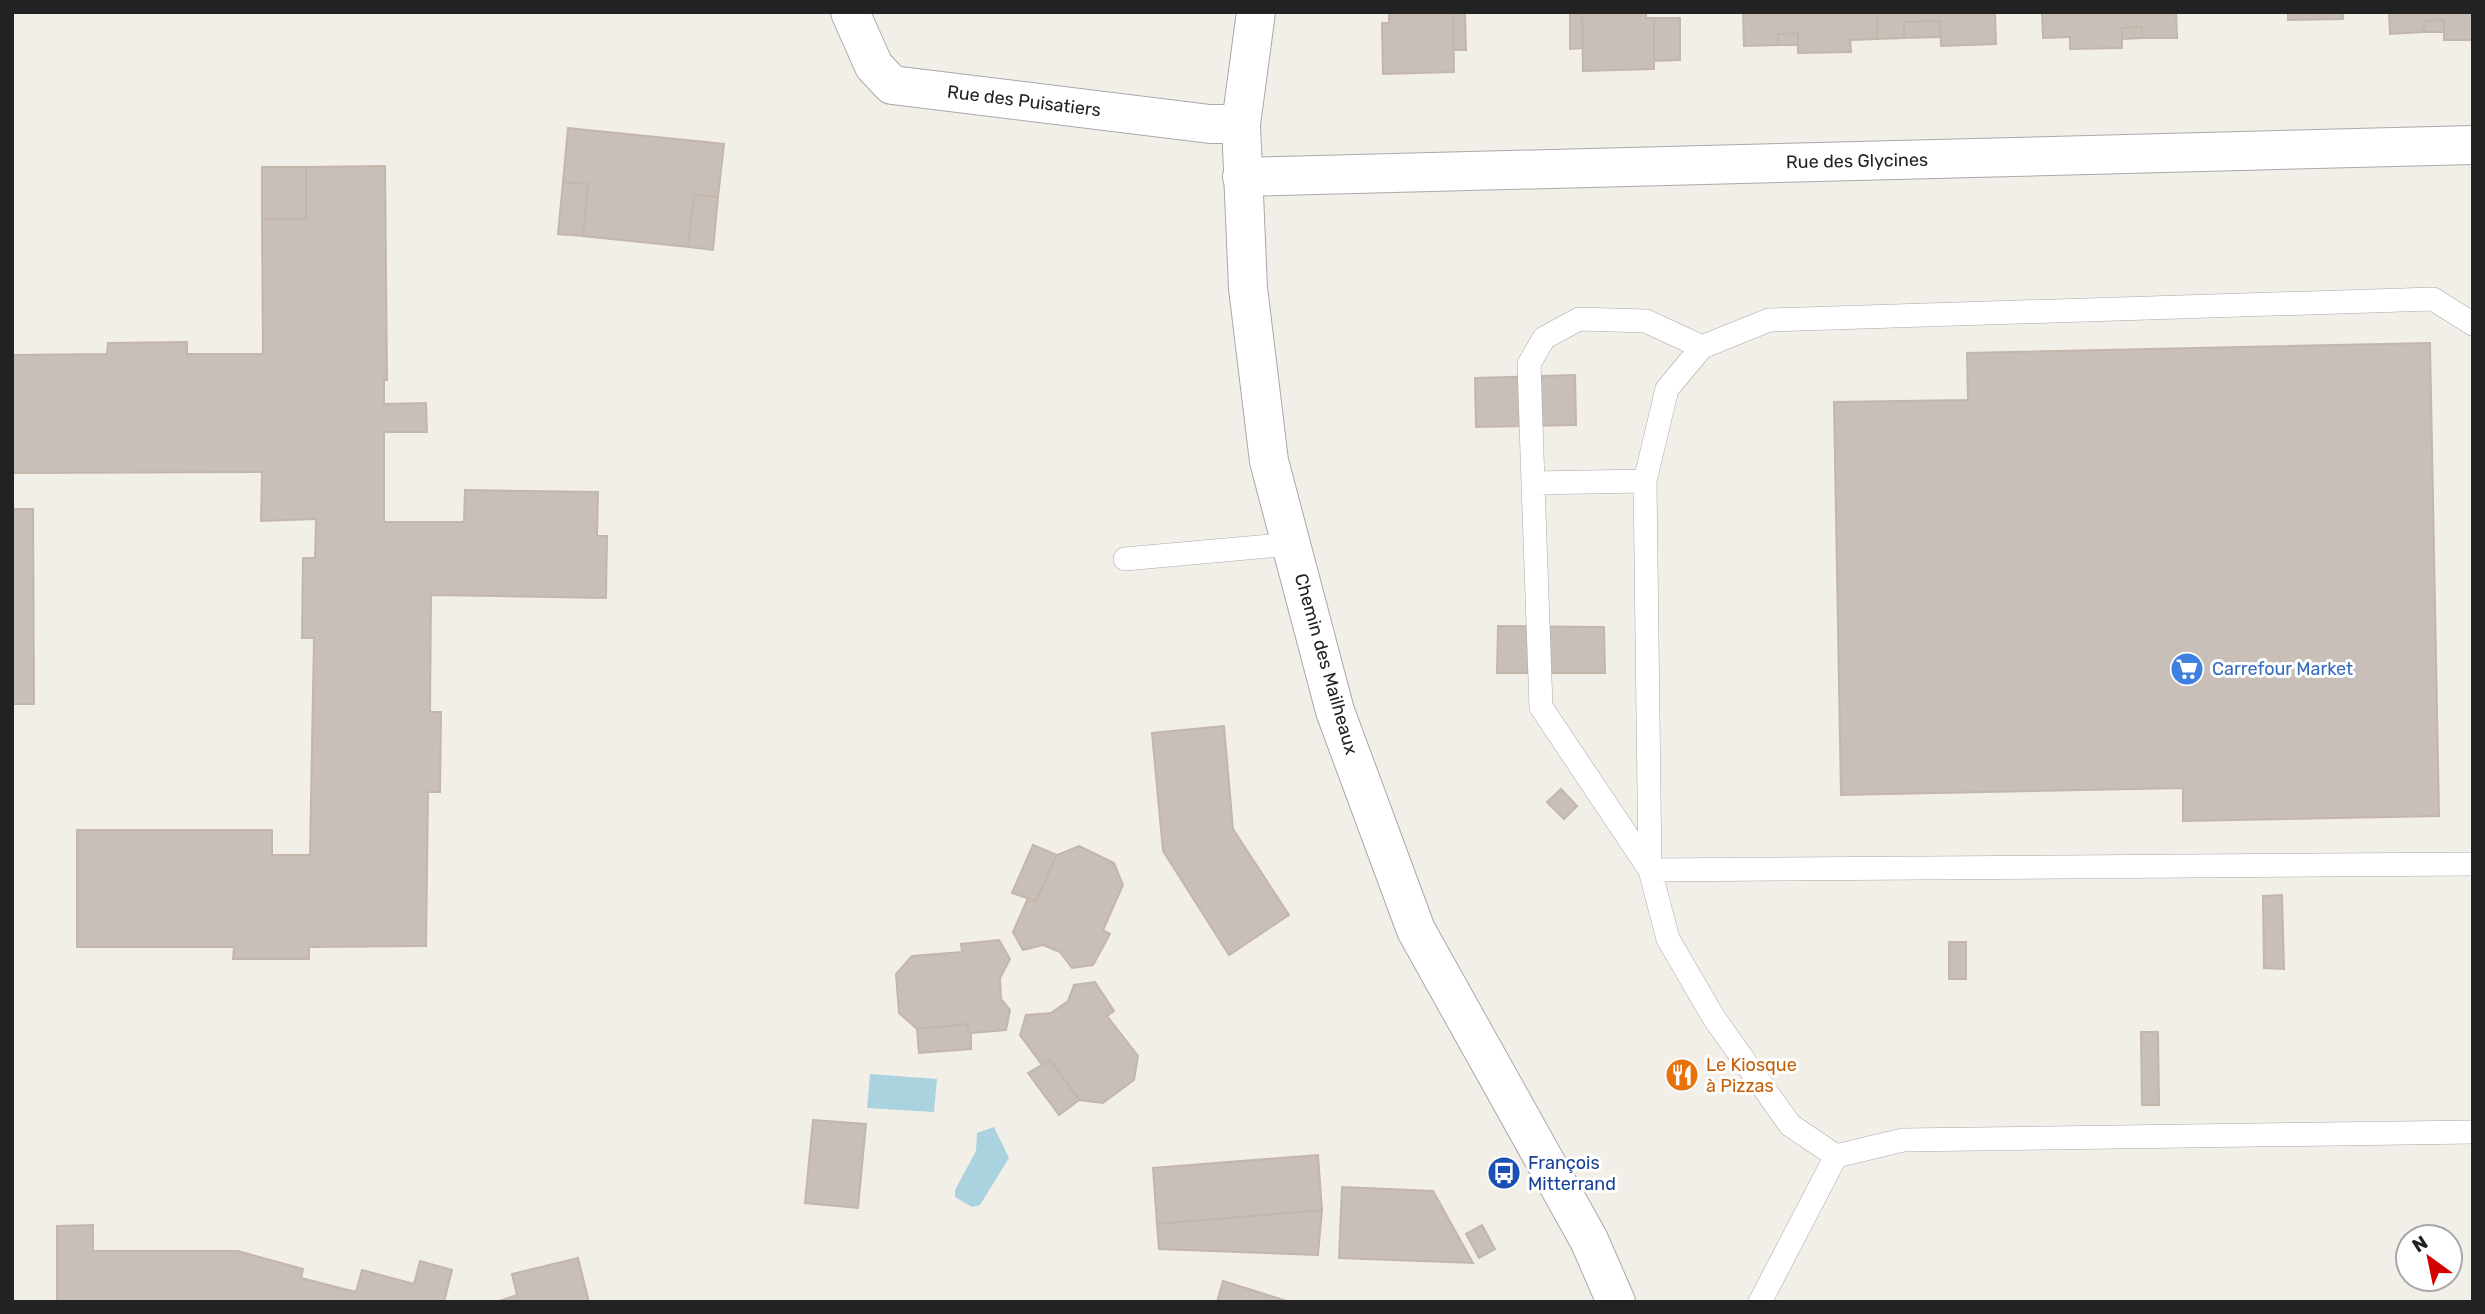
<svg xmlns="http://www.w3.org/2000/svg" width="2485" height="1314" font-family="Rubik,sans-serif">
	<rect width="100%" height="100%" fill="#f2efe9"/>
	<path fill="#aad3df" d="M 870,1074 L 937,1079 L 934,1112 L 867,1108 Z
		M 994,1127 L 1009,1158 L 980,1205 L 972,1207 L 955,1197 L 955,1190 L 976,1151 L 977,1133 Z"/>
	<path fill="#c7bfb8" stroke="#c4b6ab" stroke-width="2" d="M 1389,12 L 1453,12 L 1454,72 L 1383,74 L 1382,23 L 1389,23 Z
		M 1453,12 L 1465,12 L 1466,50 L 1454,50 Z
		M 1570,12 L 1582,12 L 1583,48 L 1570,49 Z
		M 1582,12 L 1646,12 L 1646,18 L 1654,18 L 1654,69 L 1583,71 Z
		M 1743,12 L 1877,12 L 1877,39 L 1850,40 L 1851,52 L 1798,53 L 1798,33 L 1778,34 L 1778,45 L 1744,46 Z
		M 1877,12 L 1995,12 L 1996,44 L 1941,46 L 1940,21 L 1904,22 L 1904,38 L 1877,39 Z
		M 2042,12 L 2176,12 L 2177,38 L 2142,38 L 2142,27 L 2122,28 L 2122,48 L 2070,49 L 2070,37 L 2043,38 Z
		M 2288,12 L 2343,12 L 2343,19 L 2288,20 Z
		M 2389,12 L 2473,12 L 2473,40 L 2444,40 L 2444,20 L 2424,21 L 2424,32 L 2390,34 Z
		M 1654,18 L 1680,18 L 1680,60 L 1654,61 Z
		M 2444,20 L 2444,32 L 2424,32 L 2424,21 Z
		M 1940,21 L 1940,37 L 1904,38 L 1904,22 Z
		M 2142,27 L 2142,38 L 2122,39 L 2122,28 Z
		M 1798,33 L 1798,45 L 1778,45 L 1778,34 Z
		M 568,128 L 724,144 L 718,197 L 694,195 L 688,247 L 583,236 L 588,184 L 563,182 Z
		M 385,166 L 387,380 L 384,380 L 384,404 L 426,403 L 427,432 L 384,432 L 384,522 L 464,522 L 465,490 L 598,492 L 597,536 L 607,536 L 606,598 L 431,595 L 430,712 L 441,712 L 440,792 L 428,792 L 426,946 L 309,947 L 309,959 L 233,959 L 234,947 L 77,947 L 77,830 L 272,830 L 272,855 L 310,855 L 314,638 L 302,638 L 303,558 L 315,558 L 316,519 L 261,521 L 262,472 L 12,473 L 12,355 L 107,354 L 108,343 L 187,342 L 187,354 L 263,354 L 262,219 L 306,219 L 306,167 Z
		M 262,167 L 306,167 L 306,219 L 262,219 Z
		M 563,182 L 588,184 L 583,236 L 558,234 Z
		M 694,195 L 718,197 L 713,250 L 688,247 Z
		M 2430,343 L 2439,816 L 2183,821 L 2183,788 L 1841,795 L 1834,402 L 1968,400 L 1967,353 Z
		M 1575,375 L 1576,425 L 1476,427 L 1475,378 Z
		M 12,509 L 33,509 L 34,704 L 12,704 Z
		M 1498,626 L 1604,627 L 1605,673 L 1497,673 Z
		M 1224,726 L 1233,829 L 1289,915 L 1229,955 L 1163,851 L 1152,733 Z
		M 1561,789 L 1577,806 L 1564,819 L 1547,802 Z
		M 1033,845 L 1057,855 L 1036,901 L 1012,893 Z
		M 1079,846 L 1114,863 L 1123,885 L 1103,930 L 1110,934 L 1093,965 L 1072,968 L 1060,952 L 1043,945 L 1023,950 L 1013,932 L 1028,898 L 1036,901 L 1057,855 Z
		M 2282,895 L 2284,969 L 2264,968 L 2263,896 Z
		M 999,940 L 1010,959 L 1000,978 L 1001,999 L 1010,1010 L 1006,1030 L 971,1033 L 968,1032 L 967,1024 L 917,1029 L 899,1013 L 896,974 L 912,956 L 962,952 L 961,944 Z
		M 1949,942 L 1966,942 L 1966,979 L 1949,979 Z
		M 1095,982 L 1114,1011 L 1107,1016 L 1138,1056 L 1134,1080 L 1103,1103 L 1079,1100 L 1050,1060 L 1042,1065 L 1020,1035 L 1026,1015 L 1051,1013 L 1068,1001 L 1074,985 Z
		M 967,1024 L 968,1032 L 971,1033 L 971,1049 L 919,1053 L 917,1029 Z
		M 2141,1032 L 2158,1032 L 2159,1105 L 2142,1105 Z
		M 1050,1060 L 1079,1100 L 1059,1115 L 1028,1073 Z
		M 813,1120 L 866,1124 L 858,1208 L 805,1203 Z
		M 1318,1155 L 1322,1210 L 1157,1224 L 1153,1168 Z
		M 1342,1187 L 1433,1191 L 1473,1263 L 1339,1258 Z
		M 1322,1210 L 1318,1255 L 1159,1249 L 1157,1224 Z
		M 93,1225 L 93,1251 L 238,1251 L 303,1269 L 301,1278 L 356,1292 L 362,1270 L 414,1284 L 420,1261 L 452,1270 L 444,1302 L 57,1302 L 57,1226 Z
		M 1482,1225 L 1495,1249 L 1479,1258 L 1466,1234 Z
		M 578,1258 L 589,1302 L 496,1302 L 517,1295 L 512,1274 Z
		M 1223,1281 L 1290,1302 L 1217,1302 Z"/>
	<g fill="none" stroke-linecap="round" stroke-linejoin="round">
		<defs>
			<path id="service" d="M 2473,324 L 2433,299 L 1769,320 L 1702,347 L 1667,389 L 1645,481 L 1650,870 L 1668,939 L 1714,1018 L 1790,1125 L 1836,1156 L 1903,1140 L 2473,1132
				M 1645,481 L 1533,483 L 1541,707 L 1650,870 L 2473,864
				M 1533,483 L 1529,364 L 1544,338 L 1579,319 L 1646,321 L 1702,347
				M 1125,559 L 1291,544
				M 1760,1302 L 1836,1156"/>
			<path id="minor" d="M 850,12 L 874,66 L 892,85 L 1210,124 L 1241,124
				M 1242,177 L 2473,145"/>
			<path id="tertiary" d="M 1256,12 L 1241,124 L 1248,288 L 1269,461 L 1335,711 L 1416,930 L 1589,1240 L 1616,1302"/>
		</defs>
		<use href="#service" stroke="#a9a9a9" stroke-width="24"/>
		<use href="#minor" stroke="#a9a9a9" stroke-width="40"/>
		<use href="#tertiary" stroke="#a9a9a9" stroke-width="40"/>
		<use href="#service" stroke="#fff" stroke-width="23"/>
		<use href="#minor" stroke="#fff" stroke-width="38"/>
		<use href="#tertiary" stroke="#fff" stroke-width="38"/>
	</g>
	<defs>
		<symbol id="supermarket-disc" viewBox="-11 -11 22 22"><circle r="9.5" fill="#3f7fe0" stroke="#fff"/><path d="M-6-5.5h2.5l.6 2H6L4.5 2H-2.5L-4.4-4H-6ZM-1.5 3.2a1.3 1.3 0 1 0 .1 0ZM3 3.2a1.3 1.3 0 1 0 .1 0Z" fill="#fff"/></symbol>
		<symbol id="restaurant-disc" viewBox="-11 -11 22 22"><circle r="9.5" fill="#e8710a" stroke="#fff"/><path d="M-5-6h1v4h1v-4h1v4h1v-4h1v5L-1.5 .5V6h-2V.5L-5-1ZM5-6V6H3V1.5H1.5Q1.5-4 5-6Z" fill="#fff"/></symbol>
		<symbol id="bus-disc" viewBox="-11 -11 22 22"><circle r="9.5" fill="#1a4fb4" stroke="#fff"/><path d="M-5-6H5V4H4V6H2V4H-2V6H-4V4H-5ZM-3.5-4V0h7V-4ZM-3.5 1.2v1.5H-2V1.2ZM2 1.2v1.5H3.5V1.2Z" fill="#fff"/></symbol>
	</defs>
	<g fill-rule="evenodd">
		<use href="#supermarket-disc" x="2168" y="650" width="38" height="38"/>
		<use href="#restaurant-disc" x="1663" y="1056" width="38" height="38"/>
		<use href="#bus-disc" x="1485" y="1154" width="38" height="38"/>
	</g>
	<g text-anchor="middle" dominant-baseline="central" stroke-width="6" stroke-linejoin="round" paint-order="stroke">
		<g font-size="18" fill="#222" stroke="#fff">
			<text transform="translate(1024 101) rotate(7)">Rue des Puisatiers</text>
			<text transform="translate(1857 161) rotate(-1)">Rue des Glycines</text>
			<text transform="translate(1326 664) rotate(74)">Chemin des Mailheaux</text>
		</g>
		<g font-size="18" fill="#366cbe" stroke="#fff" text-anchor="start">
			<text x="2212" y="669">Carrefour Market</text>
		</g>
		<g font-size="18" fill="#c56008" stroke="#fff" text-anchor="start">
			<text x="1706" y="1065">Le Kiosque<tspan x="1706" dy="21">à Pizzas</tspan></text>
		</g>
		<g font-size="18" fill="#164399" stroke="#fff" text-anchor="start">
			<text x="1528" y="1163">François<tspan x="1528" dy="21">Mitterrand</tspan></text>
		</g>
	</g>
	<rect width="2485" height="1314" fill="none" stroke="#222222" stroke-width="28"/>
	<g transform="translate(2429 1258) rotate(327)"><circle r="33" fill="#ffffff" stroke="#a7a7a7" stroke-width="2"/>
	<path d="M0-5L12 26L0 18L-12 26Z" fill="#d40000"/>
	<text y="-10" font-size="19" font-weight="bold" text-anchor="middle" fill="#222222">N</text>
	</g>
</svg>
